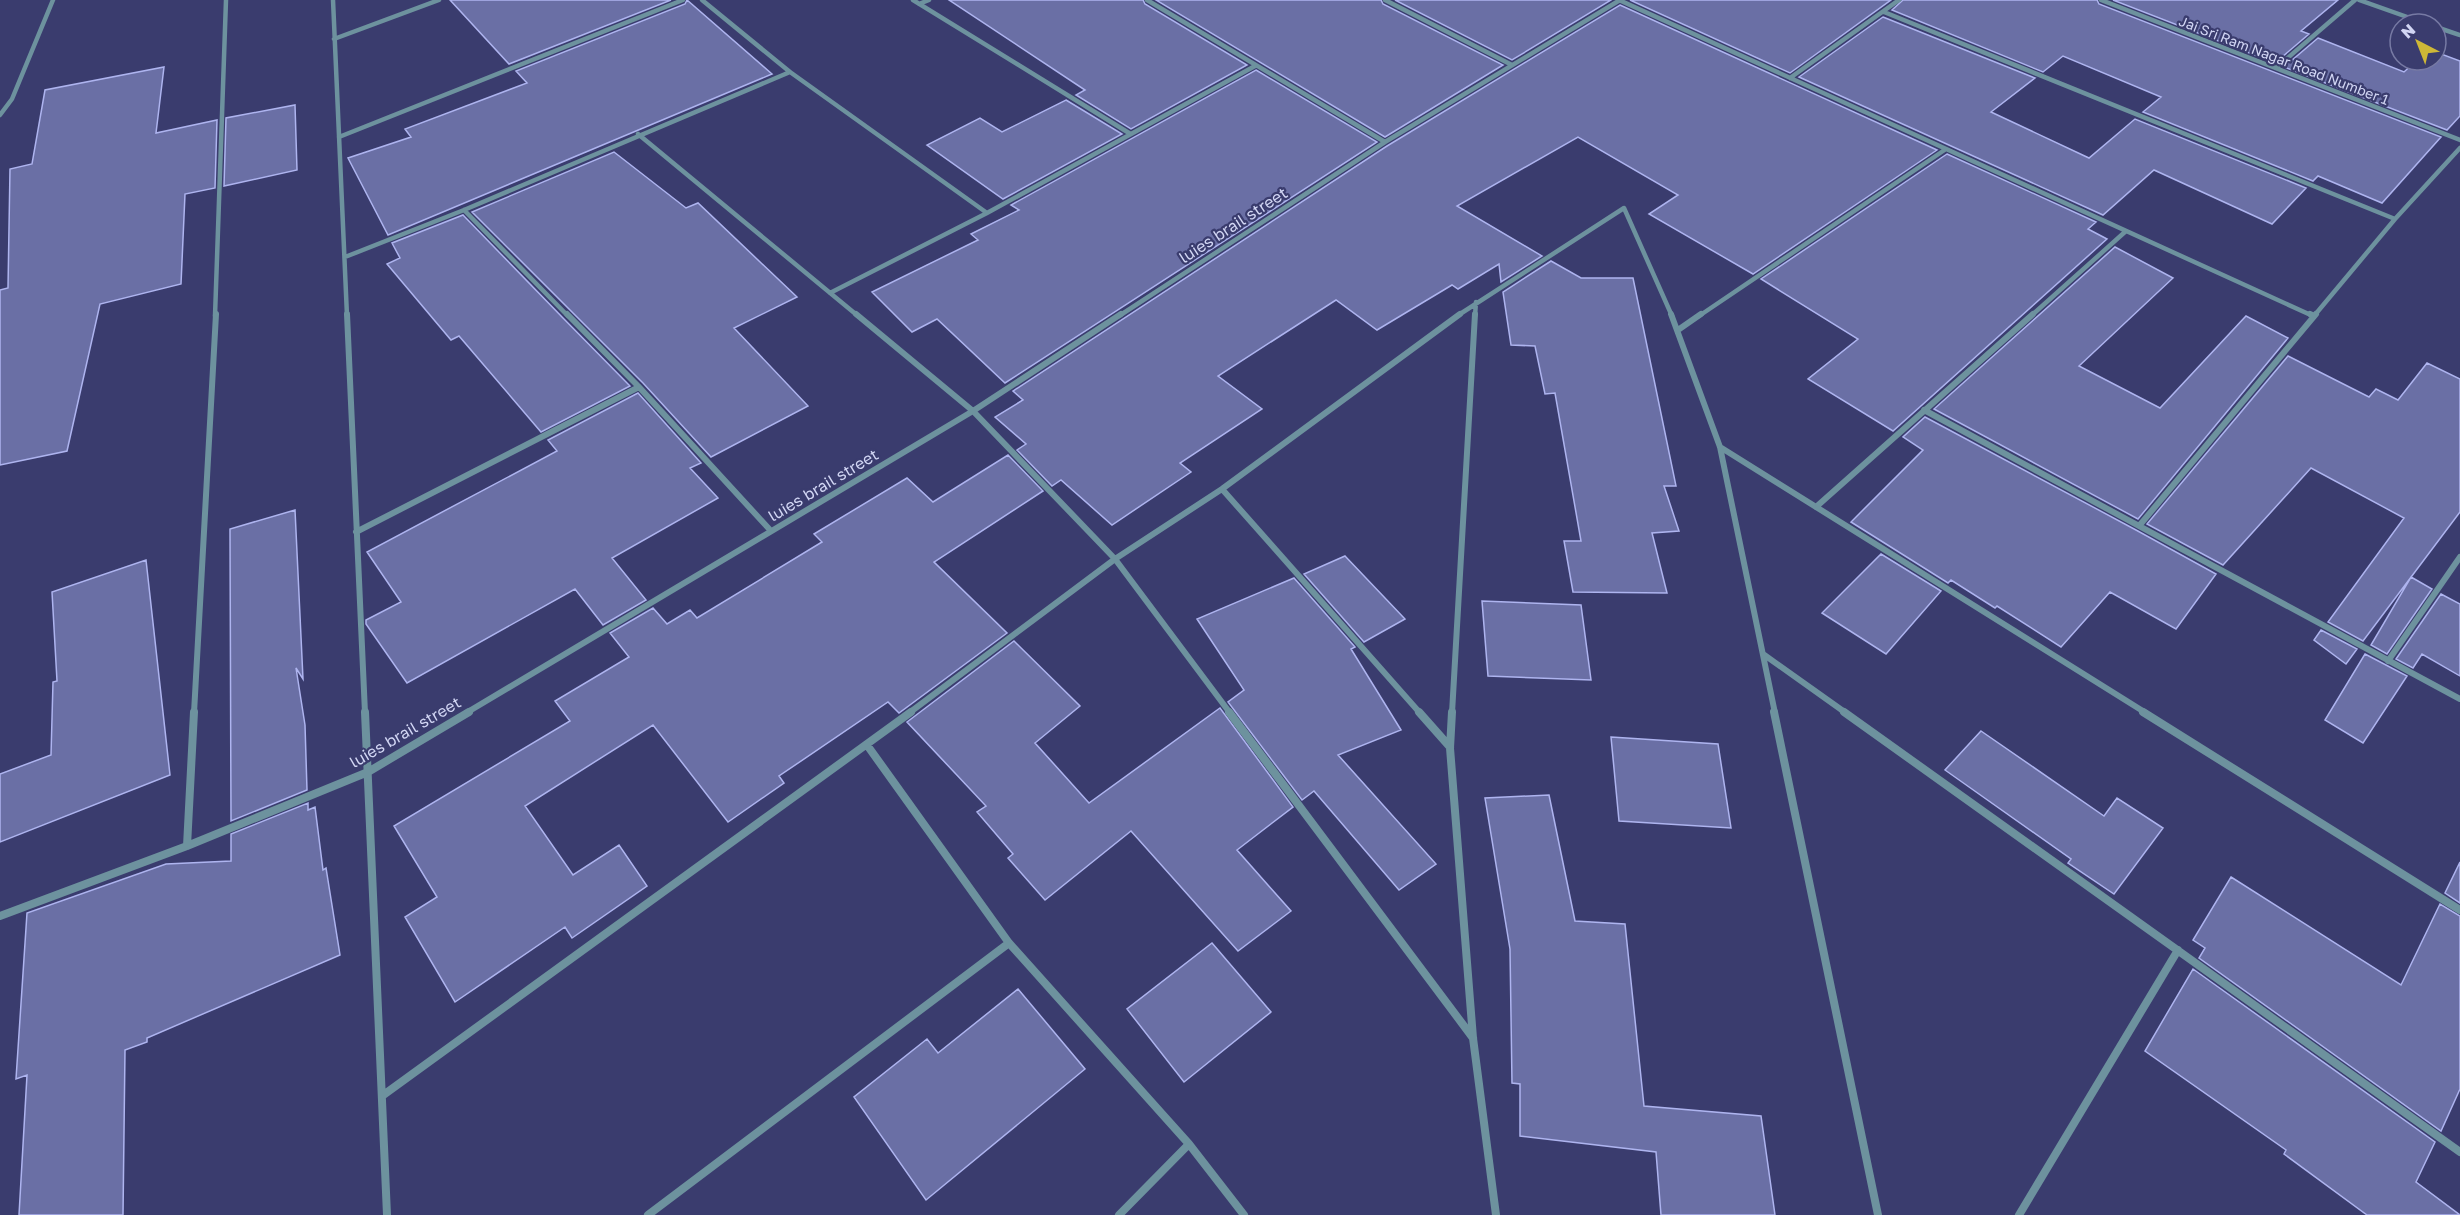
<svg xmlns="http://www.w3.org/2000/svg" width="2460" height="1215" font-family="'Golos Text',sans-serif">
	<rect width="100%" height="100%" fill="#3a3c6e"/>
	<path fill="#6a6fa5" stroke="#aeb4ef" stroke-width="1.5" d="M 450,0 L 671,0 L 509,64 Z
		M 687,0 L 772,74 L 388,235 L 348,158 L 411,137 L 405,129 L 527,83 L 516,71 L 685,4 Z
		M 949,0 L 1143,0 L 1145,4 L 1247,65 L 1131,129 L 1076,95 L 1085,90 Z
		M 1156,0 L 1381,0 L 1383,4 L 1503,65 L 1385,137 Z
		M 1395,0 L 1611,0 L 1512,60 Z
		M 1630,0 L 1891,0 L 1790,73 Z
		M 1903,0 L 2097,0 L 2099,4 L 2441,137 L 2382,203 L 2318,176 L 2313,181 L 2143,112 L 2161,97 L 2063,56 L 2043,72 L 1892,10 Z
		M 2113,0 L 2338,0 L 2301,31 L 2309,34 L 2275,63 Z
		M 1620,5 L 1937,150 L 1753,274 L 1649,214 L 1678,195 L 1578,137 L 1457,206 L 1542,256 L 1501,282 L 1499,264 L 1458,289 L 1452,285 L 1377,330 L 1336,300 L 1218,376 L 1262,409 L 1180,463 L 1191,472 L 1112,525 L 1061,480 L 1052,486 L 1017,450 L 1026,444 L 995,417 L 1023,400 L 1013,391 L 1387,146 Z
		M 1883,17 L 2035,78 L 1991,112 L 2089,158 L 2135,119 L 2306,188 L 2272,224 L 2154,170 L 2103,215 L 1799,77 Z
		M 2318,38 L 2404,72 L 2417,60 L 2436,60 L 2436,52 L 2460,61 L 2460,116 L 2447,130 L 2284,67 Z
		M 164,67 L 156,133 L 217,120 L 215,188 L 185,194 L 181,284 L 100,304 L 67,451 L 0,465 L 0,290 L 8,288 L 10,169 L 32,164 L 45,90 Z
		M 1256,70 L 1377,142 L 1005,383 L 937,319 L 912,332 L 872,292 L 978,240 L 971,234 L 1019,210 L 1011,205 Z
		M 1066,100 L 1122,134 L 1003,199 L 927,145 L 980,118 L 1002,132 Z
		M 295,105 L 297,170 L 224,186 L 226,118 Z
		M 614,152 L 686,208 L 698,203 L 797,297 L 734,328 L 808,406 L 711,457 L 643,383 L 472,212 Z
		M 1947,154 L 2096,222 L 2088,229 L 2107,239 L 1893,431 L 1808,379 L 1858,339 L 1761,279 Z
		M 463,215 L 563,318 L 630,386 L 541,432 L 459,336 L 451,340 L 387,264 L 400,258 L 392,243 Z
		M 2115,247 L 2173,278 L 2079,366 L 2160,408 L 2246,316 L 2288,338 L 2138,519 L 1934,409 Z
		M 1551,261 L 1581,278 L 1633,278 L 1676,486 L 1664,486 L 1679,531 L 1652,533 L 1667,593 L 1573,592 L 1564,541 L 1581,541 L 1555,393 L 1545,394 L 1535,346 L 1511,345 L 1503,292 Z
		M 2288,356 L 2369,397 L 2376,389 L 2398,400 L 2427,363 L 2460,379 L 2460,512 L 2363,641 L 2328,622 L 2404,518 L 2311,468 L 2223,565 L 2147,524 Z
		M 638,393 L 701,463 L 690,468 L 718,498 L 612,558 L 646,600 L 603,625 L 575,589 L 407,683 L 366,624 L 366,620 L 401,602 L 367,552 L 557,451 L 548,440 Z
		M 1925,417 L 2136,530 L 2216,574 L 2176,629 L 2110,592 L 2061,647 L 1997,606 L 1995,608 L 1951,580 L 1948,583 L 1851,522 L 1923,450 L 1903,437 Z
		M 1008,455 L 1043,491 L 934,562 L 1007,633 L 899,713 L 888,702 L 779,776 L 784,783 L 728,822 L 653,725 L 525,806 L 573,875 L 619,845 L 647,886 L 572,938 L 565,927 L 455,1002 L 405,917 L 437,897 L 394,826 L 570,721 L 555,701 L 629,657 L 610,633 L 653,608 L 667,624 L 690,610 L 697,618 L 822,542 L 814,534 L 907,478 L 933,502 Z
		M 295,510 L 303,679 L 296,668 L 305,725 L 307,790 L 231,821 L 230,529 Z
		M 1881,554 L 1941,591 L 1886,654 L 1822,613 Z
		M 1345,556 L 1405,619 L 1364,642 L 1304,574 Z
		M 146,560 L 170,775 L 0,842 L 0,774 L 51,755 L 53,682 L 57,681 L 52,592 Z
		M 2411,577 L 2432,589 L 2387,654 L 2371,645 Z
		M 1294,578 L 1355,647 L 1351,649 L 1401,730 L 1338,755 L 1436,864 L 1399,890 L 1314,791 L 1302,800 L 1228,702 L 1244,690 L 1197,619 Z
		M 2441,594 L 2460,604 L 2460,676 L 2422,654 L 2413,668 L 2396,659 Z
		M 1482,601 L 1581,605 L 1591,680 L 1488,676 Z
		M 2321,630 L 2357,649 L 2346,664 L 2314,640 Z
		M 1014,641 L 1080,706 L 1035,743 L 1089,803 L 1220,708 L 1293,807 L 1237,850 L 1291,911 L 1238,951 L 1131,831 L 1045,900 L 1008,858 L 1013,854 L 977,812 L 986,806 L 907,722 Z
		M 2365,654 L 2407,676 L 2363,743 L 2325,720 Z
		M 1981,731 L 2104,816 L 2117,798 L 2163,828 L 2114,894 L 2068,863 L 2071,859 L 1945,770 Z
		M 1611,737 L 1718,744 L 1731,828 L 1619,821 Z
		M 1549,795 L 1575,921 L 1625,924 L 1644,1106 L 1761,1116 L 1775,1215 L 1661,1215 L 1656,1152 L 1520,1136 L 1520,1084 L 1512,1083 L 1510,949 L 1485,798 Z
		M 308,803 L 308,810 L 315,807 L 323,870 L 326,868 L 340,955 L 147,1038 L 147,1042 L 125,1050 L 123,1215 L 19,1215 L 27,1075 L 16,1079 L 27,913 L 166,864 L 231,861 L 231,834 Z
		M 2460,862 L 2460,903 L 2445,893 Z
		M 2231,877 L 2401,985 L 2440,904 L 2460,916 L 2460,1089 L 2441,1131 L 2199,958 L 2205,948 L 2193,940 Z
		M 1212,943 L 1271,1012 L 1184,1082 L 1127,1009 Z
		M 2193,969 L 2435,1142 L 2416,1182 L 2460,1215 L 2367,1215 L 2284,1154 L 2286,1150 L 2145,1051 Z
		M 1018,989 L 1085,1069 L 926,1200 L 854,1097 L 927,1039 L 938,1053 Z"/>
	<g fill="none" stroke-linecap="round" stroke-linejoin="round">
		<path stroke="#6d929e" stroke-width="4.5" d="M 333,0 L 347,316
			M 702,0 L 790,72 L 987,213
			M 913,0 L 1129,133
			M 1147,0 L 1385,142
			M 1385,0 L 1512,65
			M 1619,0 L 2313,316
			M 2101,0 L 2460,140
			M 2359,0 L 2427,24
			M 919,4 L 929,0
			M 1884,12 L 2395,219
			M 2436,27 L 2460,35
			M 334,39 L 439,0
			M 2276,68 L 2355,0
			M 1790,78 L 1899,0
			M 0,115 L 12,99 L 53,0
			M 638,134 L 858,316
			M 339,137 L 683,0
			M 464,210 L 568,316
			M 345,257 L 464,210 L 790,72
			M 830,293 L 987,213 L 1255,66
			M 215,316 L 226,0
			M 1119,316 L 1385,142 L 1620,0
			M 1457,316 L 1624,208 L 1672,316
			M 1475,316 L 1476,302
			M 1699,316 L 1946,149
			M 2031,316 L 2126,231
			M 2314,316 L 2395,219 L 2460,148"/>
		<path stroke="#6d929e" stroke-width="6" d="M 347,314 L 365,713
			M 567,314 L 639,387 L 771,531
			M 856,314 L 973,411 L 1115,559 L 1230,713
			M 1671,314 L 1720,447 L 1775,713
			M 2310,314 L 2314,316
			M 1678,330 L 1701,314
			M 1924,410 L 2460,699
			M 1720,447 L 2146,713
			M 1222,489 L 1420,713
			M 1816,507 L 2033,314
			M 2139,526 L 2316,314
			M 356,532 L 639,387
			M 1763,654 L 1846,713
			M 2388,661 L 2460,557
			M 194,713 L 216,314
			M 466,713 L 973,411 L 1121,314
			M 909,713 L 1115,559 L 1222,489 L 1460,314
			M 1452,713 L 1475,314"/>
		<path stroke="#6d929e" stroke-width="8" d="M 365,712 L 387,1215
			M 1229,712 L 1473,1038
			M 1419,712 L 1450,747
			M 1452,712 L 1450,748 L 1473,1038 L 1496,1215
			M 1774,712 L 1878,1215
			M 1844,712 L 2460,1152
			M 2143,712 L 2460,910
			M 867,745 L 1009,943 L 1189,1144 L 1244,1215
			M 187,846 L 194,712
			M 0,916 L 187,846 L 368,772 L 469,712
			M 382,1096 L 911,712
			M 648,1215 L 1009,943
			M 1119,1215 L 1189,1144
			M 2019,1215 L 2178,950"/>
	</g>
	<g text-anchor="middle" dominant-baseline="central" stroke-width="4.5" stroke-linejoin="round" paint-order="stroke">
		<g font-size="14" fill="#d2d6f4" stroke="#3a3c6e">
			<text transform="translate(2284 60) rotate(21)">Jai Sri Ram Nagar Road Number 1</text>
		</g>
		<g font-size="16" fill="#d2d6f4" stroke="#3a3c6e">
			<text transform="translate(1233 225) rotate(-33)">luies brail street</text>
			<text transform="translate(823 485) rotate(-31)">luies brail street</text>
			<text transform="translate(405 732) rotate(-30)">luies brail street</text>
		</g>
	</g>
	<g transform="translate(2418 42) rotate(318)"><circle r="28" fill="#3a3c6e" stroke="#777aa4" stroke-width="1.5"/>
	<path d="M0-4.5L10 22L0 15L-10 22Z" fill="#ceb837"/>
	<text y="-9" font-size="16" font-weight="bold" text-anchor="middle" fill="#d2d6f4">N</text>
	</g>
</svg>
